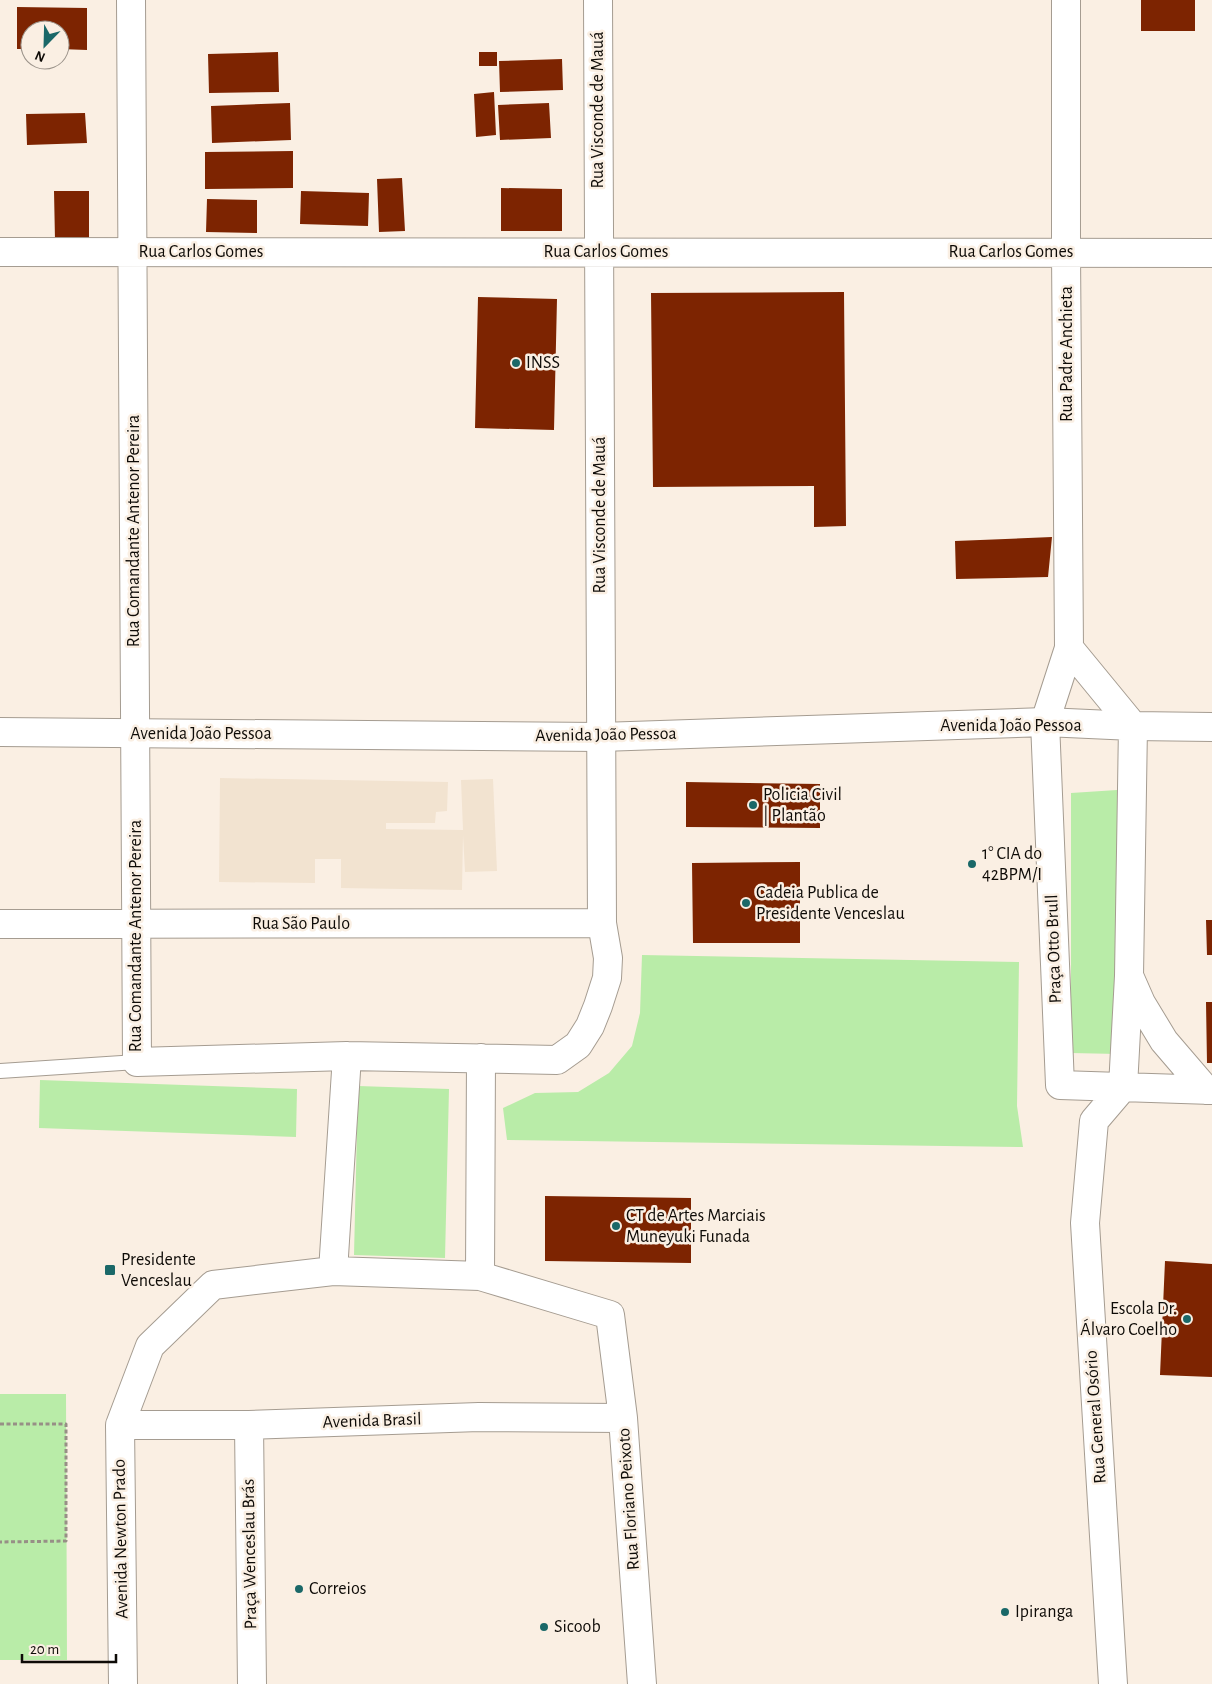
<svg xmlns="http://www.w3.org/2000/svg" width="1212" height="1684" font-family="'Alegreya Sans',sans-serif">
	<rect width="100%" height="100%" fill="#faefe3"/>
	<path fill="#f2e3d0" d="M 220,778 L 448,782 L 447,811 L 436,812 L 435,823 L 386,823 L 386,829 L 463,830 L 461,780 L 493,779 L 497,871 L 465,872 L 463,835 L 462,890 L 341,888 L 341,859 L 315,859 L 315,883 L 219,882 Z"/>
	<path fill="#b9eca8" d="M 1117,790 L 1118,1054 L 1071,1053 L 1071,793 Z
		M 642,955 L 1019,962 L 1017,1106 L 1023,1147 L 507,1140 L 503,1108 L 535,1093 L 578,1092 L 609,1073 L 632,1046 L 640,1013 Z
		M 40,1080 L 297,1089 L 296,1137 L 39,1128 Z
		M 358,1086 L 449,1089 L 445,1258 L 354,1255 Z
		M 0,1394 L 66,1394 L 67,1660 L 0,1660 Z"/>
	<path fill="#7d2401" d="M 1141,0 L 1195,0 L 1195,31 L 1141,31 Z
		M 17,7 L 87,8 L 87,50 L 60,49 L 60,30 L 30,30 L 30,49 L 17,49 Z
		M 278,52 L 279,92 L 209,93 L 208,54 Z
		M 479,52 L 497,52 L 497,66 L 479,66 Z
		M 562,59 L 563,90 L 500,92 L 499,61 Z
		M 494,92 L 496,135 L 476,137 L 474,94 Z
		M 290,103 L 291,140 L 212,143 L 211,106 Z
		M 549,103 L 551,138 L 500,140 L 498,105 Z
		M 85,113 L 87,143 L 27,145 L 26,114 Z
		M 293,151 L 293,188 L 205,189 L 205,152 Z
		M 402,178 L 405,231 L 379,232 L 377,179 Z
		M 501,188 L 562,189 L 562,231 L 501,231 Z
		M 54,191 L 89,191 L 89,240 L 55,240 Z
		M 301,191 L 369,193 L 368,226 L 300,224 Z
		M 207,199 L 257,200 L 257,233 L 206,232 Z
		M 844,292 L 846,526 L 814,527 L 814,486 L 653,487 L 651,293 Z
		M 478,297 L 557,299 L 554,430 L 475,428 Z
		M 1052,537 L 1048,577 L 956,579 L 955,541 Z
		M 686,782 L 820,784 L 820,828 L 686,827 Z
		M 800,862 L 800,943 L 693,943 L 692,863 Z
		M 1206,920 L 1212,920 L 1212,955 L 1207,955 Z
		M 1206,1002 L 1212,1002 L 1212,1063 L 1207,1063 Z
		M 545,1196 L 691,1198 L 691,1263 L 545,1261 Z
		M 1165,1261 L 1212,1264 L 1212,1377 L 1160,1375 Z"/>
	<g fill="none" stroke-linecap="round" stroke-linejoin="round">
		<defs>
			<path id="lane" d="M 0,1071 L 137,1062"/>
			<path id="street" d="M 131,0 L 137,1062 L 347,1056 L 557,1060 L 578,1045 L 590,1026 L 598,1006 L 607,978 L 608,958 L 602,923 L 598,0
				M 0,252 L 1212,253
				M 1069,648 L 1133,726 L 1212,727
				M 1045,722 L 1069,648 L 1066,252 L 1066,0
				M 0,924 L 602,923
				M 333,1271 L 347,1056
				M 480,1276 L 481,1058
				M 120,1425 L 249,1425 L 479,1417 L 623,1418
				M 249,1425 L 252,1684
				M 123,1684 L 120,1425 L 150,1346 L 213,1285 L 333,1271 L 480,1276 L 610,1315 L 623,1418 L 642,1684"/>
			<path id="secondary" d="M 1045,722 L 1060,1085
				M 0,732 L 601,737 L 1045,722 L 1133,726 L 1129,976 L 1123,1087 L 1094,1121 L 1085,1223 L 1113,1684
				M 1130,978 L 1141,1003 L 1164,1041 L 1206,1090
				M 1060,1085 L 1212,1090"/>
		</defs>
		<use href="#lane" stroke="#a59c91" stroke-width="16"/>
		<use href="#street" stroke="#a59c91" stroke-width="30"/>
		<use href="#secondary" stroke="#a59c91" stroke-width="30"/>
		<path stroke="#978f86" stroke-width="3" stroke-dasharray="4 2.5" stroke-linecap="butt" d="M 0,1424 L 66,1424 L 66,1541 L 0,1542"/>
		<use href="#lane" stroke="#fff" stroke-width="14"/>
		<use href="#street" stroke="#fff" stroke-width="28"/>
		<use href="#secondary" stroke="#fff" stroke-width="28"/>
	</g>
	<g fill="#1a6868" stroke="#faefe3" stroke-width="2">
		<circle cx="516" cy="363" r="5"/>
		<circle cx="753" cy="805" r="5"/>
		<circle cx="972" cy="864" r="5"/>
		<circle cx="746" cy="903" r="5"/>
		<circle cx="616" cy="1226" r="5"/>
		<rect x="104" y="1264" width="12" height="12" rx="2.5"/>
		<circle cx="1187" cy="1319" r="5"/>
		<circle cx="299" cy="1589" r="5"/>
		<circle cx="1005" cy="1612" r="5"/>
		<circle cx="544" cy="1627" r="5"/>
	</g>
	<g text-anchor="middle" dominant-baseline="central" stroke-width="5" stroke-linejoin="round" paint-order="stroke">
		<g font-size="18" fill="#0e0b07" stroke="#faefe3">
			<text transform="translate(598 110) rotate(-90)">Rua Visconde de Mauá</text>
			<text x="201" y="252">Rua Carlos Gomes</text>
			<text x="606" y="252">Rua Carlos Gomes</text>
			<text x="1011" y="252">Rua Carlos Gomes</text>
			<text transform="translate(1067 354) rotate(-90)">Rua Padre Anchieta</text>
			<text transform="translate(600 515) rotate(-90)">Rua Visconde de Mauá</text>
			<text transform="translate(134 531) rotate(-90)">Rua Comandante Antenor Pereira</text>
			<text x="1011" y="726">Avenida João Pessoa</text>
			<text x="201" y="734">Avenida João Pessoa</text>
			<text transform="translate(606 735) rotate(-1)">Avenida João Pessoa</text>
			<text x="301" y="924">Rua São Paulo</text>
			<text transform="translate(136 936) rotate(-90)">Rua Comandante Antenor Pereira</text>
			<text transform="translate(1054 949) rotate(-92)">Praça Otto Brull</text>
			<text transform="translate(1096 1417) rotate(-94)">Rua General Osório</text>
			<text transform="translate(372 1421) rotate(-2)">Avenida Brasil</text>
			<text transform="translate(629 1499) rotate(-94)">Rua Floriano Peixoto</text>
			<text transform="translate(121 1539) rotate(-91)">Avenida Newton Prado</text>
			<text transform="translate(250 1554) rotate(-91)">Praça Wenceslau Brás</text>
		</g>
		<g font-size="18" fill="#0e0b07" stroke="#faefe3" text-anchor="start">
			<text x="526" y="363">INSS</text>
			<text x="763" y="795">Policia Civil<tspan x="763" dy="21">| Plantão</tspan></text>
			<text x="982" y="854">1° CIA do<tspan x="982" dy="21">42BPM/I</tspan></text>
			<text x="756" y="893">Cadeia Publica de<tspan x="756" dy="21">Presidente Venceslau</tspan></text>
			<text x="626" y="1216">CT de Artes Marciais<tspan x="626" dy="21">Muneyuki Funada</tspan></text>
			<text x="121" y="1260">Presidente<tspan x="121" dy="21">Venceslau</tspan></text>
			<text x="1177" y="1309" text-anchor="end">Escola Dr.<tspan x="1177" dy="21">Álvaro Coelho</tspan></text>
			<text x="309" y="1589">Correios</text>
			<text x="1015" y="1612">Ipiranga</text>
			<text x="554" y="1627">Sicoob</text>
		</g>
	</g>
	<g transform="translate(45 45) rotate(203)"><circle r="24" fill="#faefe3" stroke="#9c948b"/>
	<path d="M0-4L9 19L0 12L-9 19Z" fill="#1a6868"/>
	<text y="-8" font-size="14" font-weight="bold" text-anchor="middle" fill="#0e0b07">N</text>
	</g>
	<path d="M22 1654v8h94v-8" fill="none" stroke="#0e0b07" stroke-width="2.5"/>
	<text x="30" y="1654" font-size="15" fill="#0e0b07" stroke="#faefe3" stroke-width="4" paint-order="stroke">20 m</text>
</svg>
